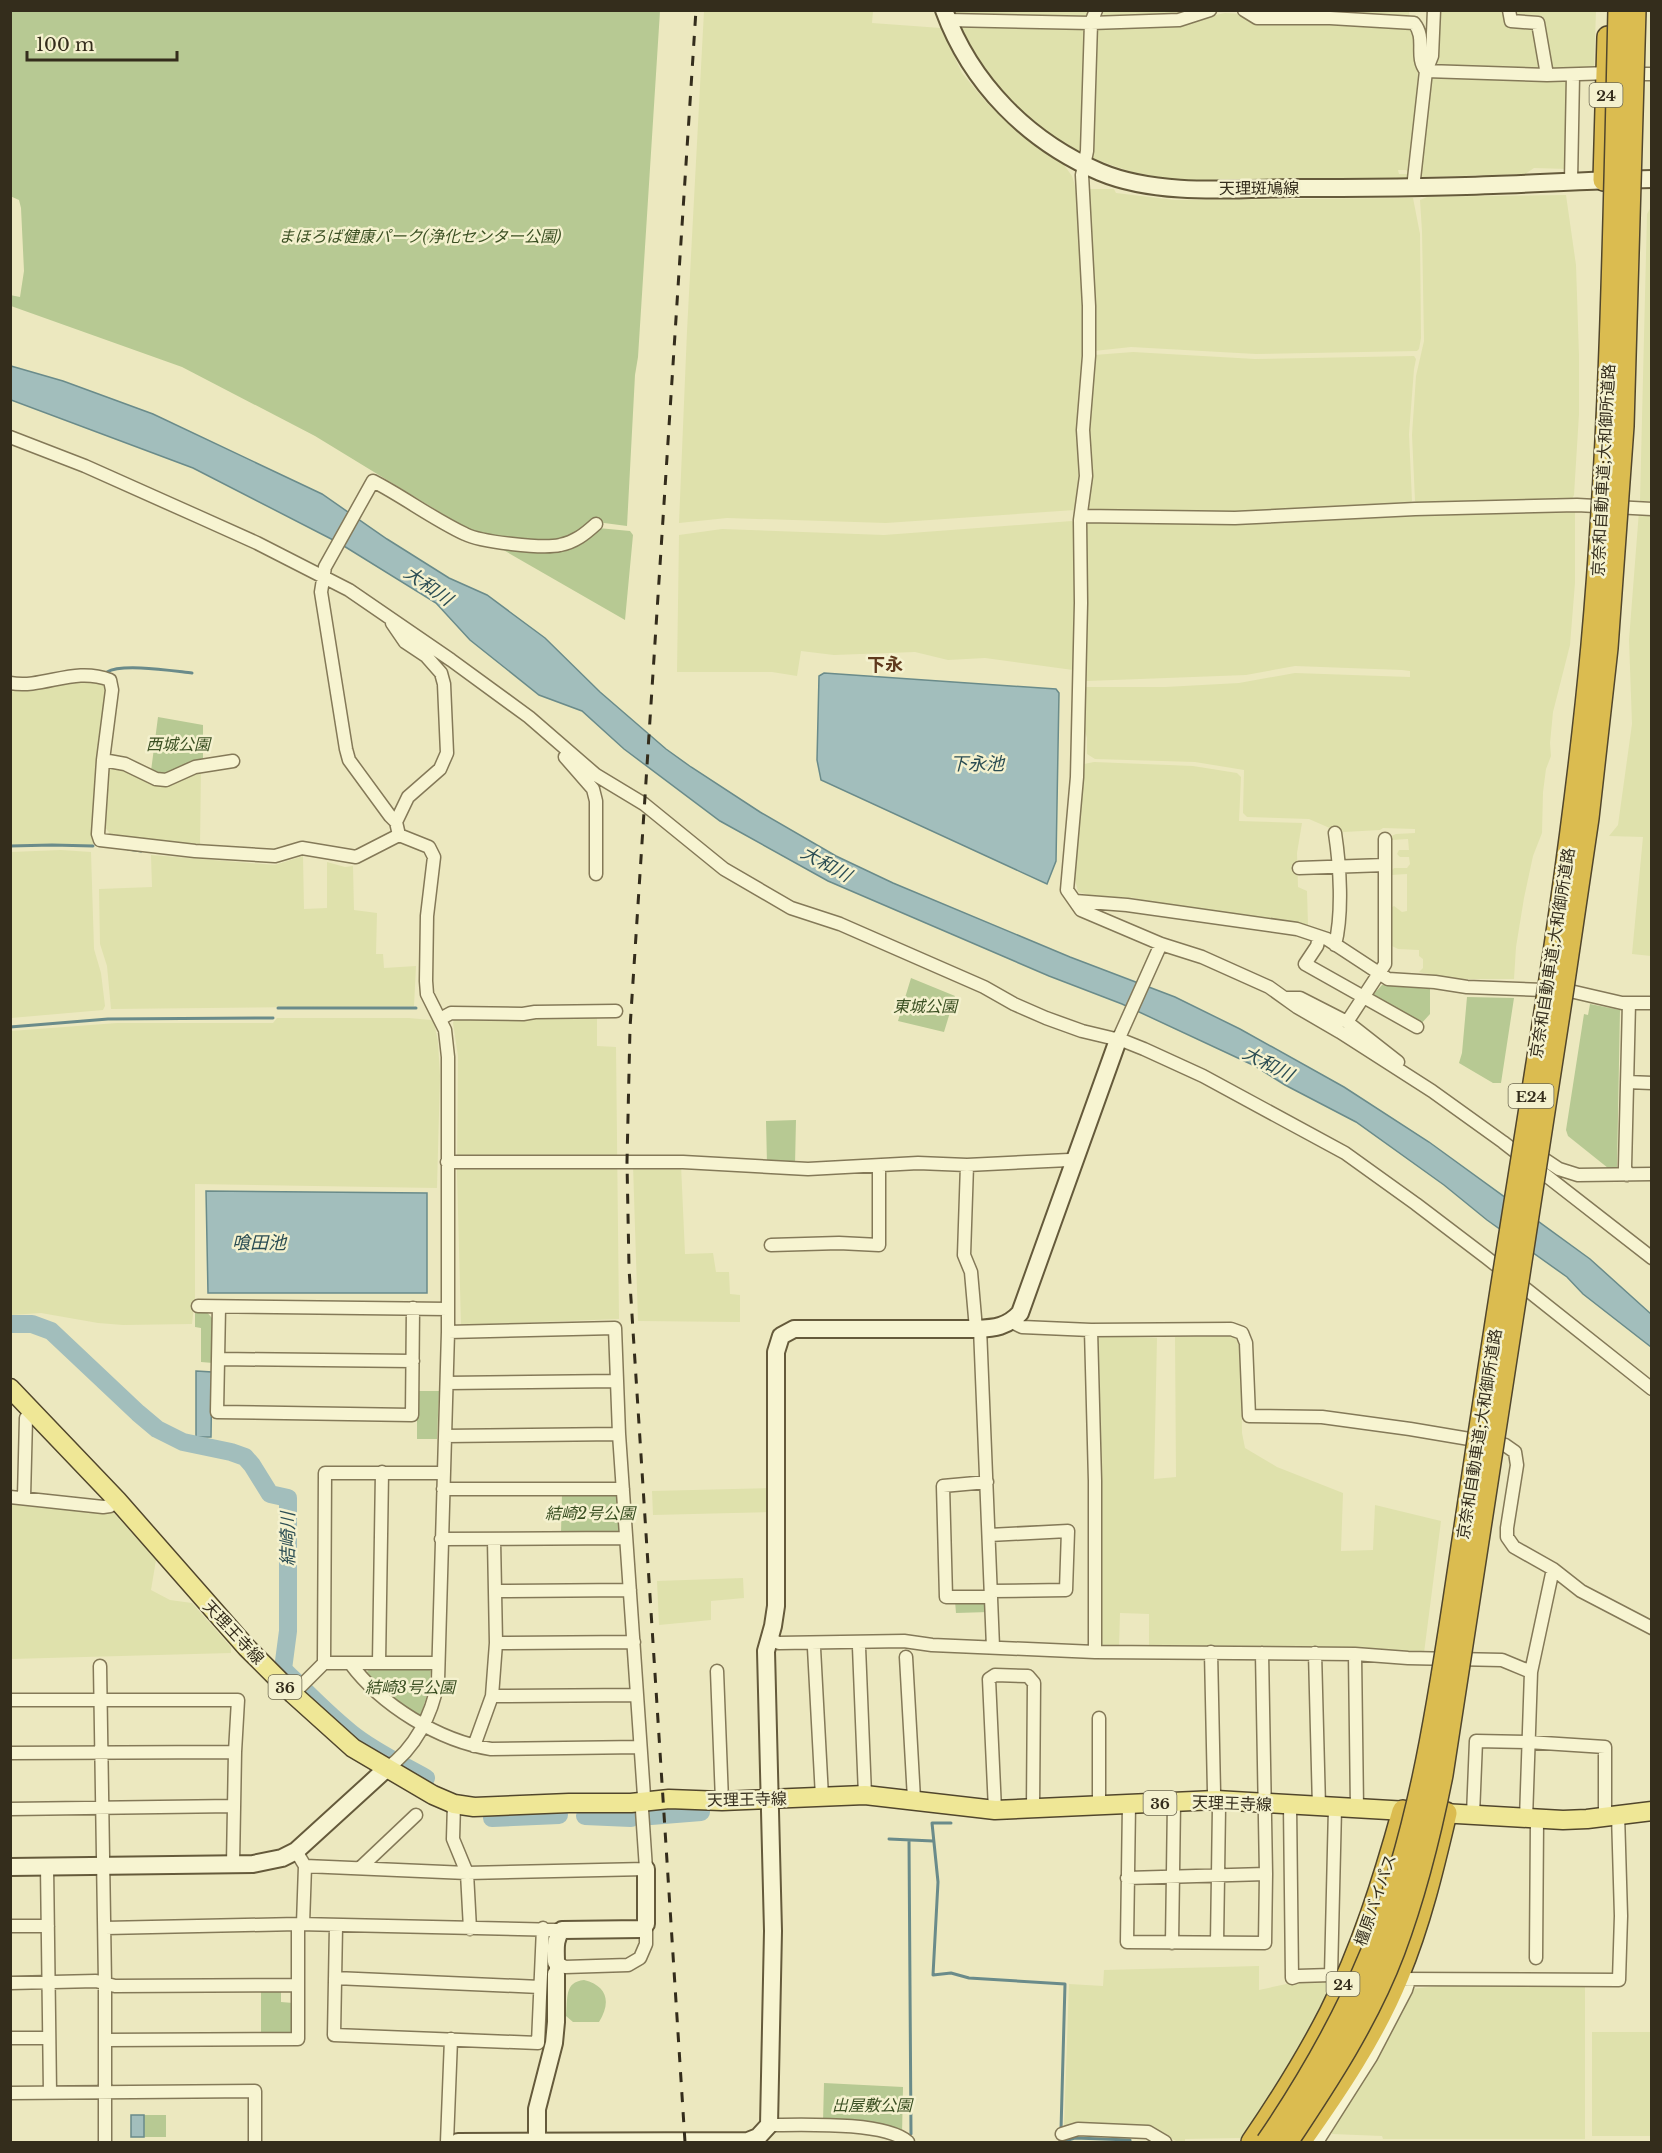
<svg xmlns="http://www.w3.org/2000/svg" width="1662" height="2153" font-family="'Libre Baskerville','Noto Sans JP',serif">
	<rect width="100%" height="100%" fill="#ece8bf"/>
	<path fill="#dfe1ac" d="M 1094,10 L 1089,18 L 956,16 L 954,11 Z
		M 704,11 L 873,11 L 872,23 L 941,28 L 962,73 L 986,102 L 1018,133 L 1061,161 L 1072,176 L 1078,195 L 1085,320 L 1079,416 L 1079,491 L 1075,510 L 886,523 L 727,518 L 679,523 L 687,331 Z
		M 1101,11 L 1197,11 L 1185,13 L 1105,17 Z
		M 1253,11 L 1409,11 L 1410,20 L 1257,15 Z
		M 1439,11 L 1504,11 L 1505,23 L 1531,26 L 1534,32 L 1539,72 L 1435,70 L 1439,43 Z
		M 1515,11 L 1596,11 L 1594,68 L 1552,69 L 1549,65 L 1543,16 L 1518,14 Z
		M 1225,13 L 1410,23 L 1418,32 L 1418,79 L 1412,162 L 1409,173 L 1406,170 L 1398,170 L 1399,174 L 1407,174 L 1408,175 L 1406,178 L 1176,180 L 1132,172 L 1091,158 L 1093,30 L 1098,26 L 1187,21 Z
		M 1079,25 L 1081,29 L 1087,30 L 1082,154 L 1044,130 L 1020,110 L 987,74 L 960,26 Z
		M 1428,77 L 1566,79 L 1569,83 L 1567,169 L 1534,168 L 1525,174 L 1419,177 Z
		M 1088,189 L 1114,189 L 1116,193 L 1175,200 L 1413,198 L 1420,234 L 1421,338 L 1419,349 L 1417,351 L 1256,354 L 1131,347 L 1094,351 Z
		M 1566,195 L 1576,265 L 1579,356 L 1579,414 L 1574,495 L 1572,499 L 1563,499 L 1417,503 L 1415,501 L 1412,435 L 1416,376 L 1424,341 L 1422,231 L 1420,200 L 1427,197 Z
		M 1651,207 L 1652,501 L 1640,501 L 1647,214 Z
		M 1133,352 L 1255,359 L 1414,356 L 1416,359 L 1414,369 L 1409,434 L 1412,501 L 1410,503 L 1370,508 L 1229,514 L 1090,512 L 1088,509 L 1091,457 L 1087,432 L 1094,355 Z
		M 1575,509 L 1575,583 L 1570,645 L 1553,712 L 1550,743 L 1551,756 L 1546,769 L 1543,792 L 1542,833 L 1533,856 L 1524,898 L 1516,947 L 1514,979 L 1450,979 L 1434,977 L 1433,975 L 1419,972 L 1423,968 L 1423,959 L 1419,956 L 1419,950 L 1398,949 L 1392,946 L 1391,908 L 1394,906 L 1402,912 L 1407,911 L 1407,874 L 1391,875 L 1390,872 L 1394,868 L 1407,868 L 1410,864 L 1409,857 L 1400,857 L 1397,854 L 1399,850 L 1409,850 L 1408,839 L 1391,840 L 1389,837 L 1396,834 L 1415,833 L 1415,829 L 1383,828 L 1380,830 L 1344,832 L 1332,829 L 1309,819 L 1247,817 L 1243,813 L 1244,770 L 1195,762 L 1095,759 L 1087,754 L 1087,738 L 1084,728 L 1083,689 L 1086,687 L 1165,687 L 1239,683 L 1295,673 L 1410,677 L 1410,671 L 1402,670 L 1295,666 L 1246,675 L 1087,681 L 1083,680 L 1084,525 L 1087,519 Z
		M 1639,511 L 1651,511 L 1651,956 L 1632,954 L 1643,837 L 1609,836 L 1618,825 L 1632,724 L 1629,640 Z
		M 1072,521 L 1075,525 L 1073,670 L 985,658 L 948,660 L 915,652 L 834,655 L 801,651 L 797,676 L 772,672 L 677,672 L 679,535 L 722,529 L 884,535 Z
		M 77,678 L 98,680 L 107,690 L 98,757 L 93,846 L 11,846 L 11,689 Z
		M 1094,762 L 1193,766 L 1237,773 L 1241,777 L 1239,821 L 1302,823 L 1297,853 L 1298,887 L 1307,891 L 1308,925 L 1297,922 L 1236,916 L 1145,902 L 1135,898 L 1093,896 L 1078,892 L 1075,879 L 1075,864 L 1082,766 L 1084,764 Z
		M 108,766 L 124,767 L 141,774 L 201,770 L 200,845 L 112,836 L 104,826 Z
		M 61,850 L 91,852 L 94,949 L 101,973 L 105,1006 L 103,1010 L 11,1018 L 11,852 Z
		M 151,855 L 275,865 L 303,856 L 304,909 L 327,908 L 327,862 L 345,867 L 353,866 L 354,910 L 377,913 L 376,954 L 383,954 L 384,968 L 416,966 L 414,1006 L 111,1009 L 107,966 L 100,944 L 99,889 L 152,887 Z
		M 597,1016 L 597,1046 L 616,1047 L 619,1319 L 461,1325 L 457,1173 L 458,1056 L 453,1023 L 455,1017 Z
		M 277,1018 L 409,1018 L 431,1020 L 434,1022 L 438,1042 L 440,1076 L 437,1188 L 195,1184 L 195,1297 L 192,1324 L 123,1325 L 98,1323 L 41,1313 L 11,1315 L 11,1031 L 117,1023 L 273,1023 Z
		M 633,1165 L 681,1165 L 685,1254 L 713,1253 L 716,1272 L 729,1272 L 730,1294 L 740,1295 L 740,1322 L 638,1321 Z
		M 1095,1336 L 1157,1338 L 1154,1479 L 1176,1477 L 1175,1337 L 1229,1336 L 1235,1338 L 1241,1346 L 1242,1433 L 1245,1448 L 1277,1467 L 1343,1493 L 1341,1551 L 1373,1550 L 1375,1505 L 1441,1521 L 1424,1653 L 1152,1647 L 1149,1646 L 1149,1614 L 1120,1613 L 1119,1647 L 1101,1648 L 1101,1504 Z
		M 769,1488 L 769,1512 L 653,1515 L 652,1491 Z
		M 10,1502 L 112,1511 L 156,1560 L 151,1590 L 170,1600 L 192,1603 L 231,1647 L 231,1653 L 11,1659 Z
		M 743,1578 L 744,1598 L 711,1601 L 711,1620 L 659,1625 L 657,1581 Z
		M 1259,1966 L 1259,1990 L 1291,1983 L 1334,1980 L 1334,1994 L 1290,2069 L 1242,2138 L 1185,2139 L 1185,2141 L 1176,2141 L 1148,2127 L 1075,2124 L 1064,2126 L 1069,1984 L 1103,1986 L 1104,1970 Z
		M 1493,1980 L 1585,1982 L 1585,2139 L 1383,2139 L 1382,2136 L 1332,2134 L 1332,2128 L 1411,1989 Z
		M 1592,2032 L 1651,2032 L 1651,2136 L 1592,2136 Z"/>
	<path fill="#b7c993" d="M 11,11 L 660,11 L 638,357 L 635,375 L 627,526 L 589,521 L 577,536 L 552,542 L 515,540 L 469,530 L 315,436 L 182,367 L 11,306 L 10,295 L 20,297 L 24,271 L 21,208 L 19,200 L 10,196 Z
		M 598,528 L 630,531 L 633,535 L 625,620 L 493,544 L 531,549 Z
		M 158,717 L 203,725 L 203,762 L 164,777 L 151,771 Z
		M 911,978 L 955,996 L 944,1032 L 898,1021 Z
		M 1382,985 L 1430,989 L 1430,1014 L 1420,1025 L 1372,996 Z
		M 1467,997 L 1514,998 L 1501,1083 L 1493,1083 L 1459,1063 L 1462,1053 Z
		M 1590,1004 L 1620,1010 L 1617,1168 L 1608,1168 L 1568,1136 L 1566,1130 L 1584,1014 L 1588,1015 Z
		M 796,1120 L 795,1165 L 767,1164 L 766,1121 Z
		M 195,1310 L 205,1310 L 212,1318 L 213,1363 L 201,1362 L 201,1328 L 195,1327 Z
		M 417,1391 L 439,1391 L 437,1439 L 417,1439 Z
		M 562,1493 L 612,1493 L 617,1497 L 619,1533 L 561,1533 Z
		M 982,1600 L 988,1603 L 989,1612 L 956,1613 L 955,1601 Z
		M 370,1668 L 427,1668 L 431,1671 L 428,1692 L 421,1714 L 418,1715 L 390,1697 L 364,1676 Z
		M 584,1980 C 608,1986 611,2003 599,2022 L 573,2022 L 566,2016 C 568,1998 564,1982 584,1980 Z
		M 281,1989 L 281,2002 L 293,2003 L 294,2030 L 288,2035 L 261,2035 L 261,1990 Z
		M 824,2083 L 903,2087 L 902,2135 L 823,2122 Z
		M 144,2115 L 166,2115 L 166,2137 L 144,2137 Z"/>
	<path fill="#a2bebc" stroke="#6a8b8a" stroke-width="1.5" d="M 11,366 L 63,381 L 153,414 L 322,494 L 387,539 L 449,578 L 487,595 L 545,638 L 600,692 L 666,749 L 691,767 L 760,812 L 836,856 L 893,883 L 1070,957 L 1175,997 L 1240,1029 L 1344,1087 L 1429,1142 L 1590,1259 L 1651,1314 L 1651,1347 L 1583,1294 L 1567,1277 L 1487,1220 L 1444,1185 L 1356,1122 L 1285,1085 L 1255,1066 L 1122,1004 L 1049,976 L 828,881 L 720,821 L 624,749 L 582,711 L 539,695 L 470,640 L 436,603 L 339,543 L 193,468 L 11,400 Z
		M 824,673 L 1056,689 L 1059,693 L 1056,861 L 1047,884 L 821,780 L 817,760 L 819,676 Z
		M 206,1191 L 427,1193 L 427,1293 L 208,1293 Z
		M 196,1371 L 212,1372 L 211,1437 L 196,1437 Z
		M 131,2115 L 144,2115 L 144,2137 L 131,2137 Z"/>
	<g fill="none" stroke-linecap="round" stroke-linejoin="round">
		<path stroke="#6a8b8a" stroke-width="3" d="M 107,672 C 122,663 173,671 192,673
			M 10,846 L 52,845 L 93,846
			M 128,849 L 141,851
			M 278,1008 L 416,1008
			M 10,1027 L 108,1019 L 273,1018
			M 951,1823 L 932,1823 L 938,1882 L 933,1975 L 951,1973 L 969,1978 L 1065,1984 L 1061,2130
			M 889,1839 L 933,1841
			M 909,1840 L 911,2134
			M 1061,2142 L 1075,2138 L 1130,2140 L 1130,2142"/>
		<path stroke="#a2bebc" stroke-width="18" d="M 10,1324 L 32,1324 L 51,1331 L 138,1413 L 157,1429 L 183,1442 L 231,1452 L 245,1457 L 252,1465 L 270,1494 L 288,1498 L 288,1631 L 283,1669 C 305,1691 326,1713 351,1733 C 373,1751 401,1764 426,1778
			M 585,1816 L 631,1818
			M 651,1816 L 701,1812
			M 492,1818 L 559,1815"/>
		<defs>
			<path id="street" d="M 1096,10 L 1091,23 L 1087,151 L 1082,175 L 1089,306 L 1089,356 L 1083,430 L 1086,476 L 1080,520 L 1081,603 L 1077,777 L 1067,890 L 1081,910 L 1161,944 L 1202,957 L 1269,987 L 1297,1007 L 1340,1032 L 1432,1091 L 1503,1142 L 1652,1258
				M 1244,10 L 1257,18 L 1330,18 L 1414,23 C 1427,39 1414,56 1426,71
				M 1509,10 L 1511,21 L 1538,23 L 1547,75
				M 948,20 L 1091,23 L 1179,20 L 1210,10
				M 1426,71 L 1547,75 L 1611,73
				M 1628,74 L 1652,74
				M 1571,181 L 1573,75
				M 1416,187 L 1414,179 L 1426,71 L 1432,56 L 1434,10
				M 10,437 L 85,466 L 197,516 L 257,543 L 349,590 L 451,660 L 529,717 L 596,775 L 644,804 L 724,869 L 791,908 L 840,924 L 984,987 L 1014,1004 L 1046,1018 L 1082,1031 L 1124,1041 L 1144,1049 L 1203,1076 L 1345,1153 L 1416,1204 L 1487,1258 L 1652,1389
				M 1081,516 L 1235,518 L 1415,509 L 1577,505 L 1652,509
				M 392,623 L 405,642 L 426,656 L 441,673 L 444,684 L 447,753 L 440,769 L 408,797 L 396,822
				M 10,683 C 45,689 73,666 110,680 L 112,690 L 103,760 L 98,834 L 100,840 L 195,851 L 275,856 L 302,848 L 356,857 L 399,835 L 429,847 L 434,857 L 427,916 L 426,981 L 427,994 L 445,1030 L 448,1057 L 448,1332 L 438,1681 C 432,1715 415,1749 386,1769
				M 565,757 L 593,789 L 596,801 L 596,874
				M 103,760 L 125,764 L 156,779 L 166,780 L 195,767 L 233,761
				M 1335,833 C 1340,866 1343,913 1335,945
				M 399,835 L 396,822 L 390,816 L 349,760 L 346,749 L 321,592 L 325,567 L 373,481 C 404,497 433,519 465,534 C 480,542 543,549 560,545 C 575,542 585,534 596,524
				M 1299,868 L 1385,865
				M 1075,901 L 1127,905 L 1297,929 L 1327,939 L 1388,979 L 1435,982 L 1467,987 L 1570,991 L 1622,1003 L 1652,1003
				M 1319,937 L 1317,946 L 1305,964 L 1417,1027
				M 1285,998 L 1300,998 L 1347,1022 L 1398,1062
				M 440,1019 L 451,1013 L 523,1014 L 535,1012 L 616,1011
				M 1347,1022 L 1385,964 L 1385,839
				M 1118,1040 L 1161,944
				M 1627,1082 L 1652,1083
				M 1535,1153 L 1559,1169 L 1578,1175 L 1652,1174
				M 447,1162 L 683,1162 L 808,1169 L 918,1163 L 967,1165 L 1069,1160 L 1074,1162
				M 967,1165 L 964,1255 L 971,1272 L 976,1329
				M 1627,1175 L 1625,1167 L 1629,1003
				M 771,1245 L 839,1243 L 879,1245 L 879,1166
				M 198,1306 L 448,1309
				M 219,1307 L 217,1412 L 412,1415 L 413,1308
				M 1012,1322 L 1022,1327 L 1091,1330 L 1231,1329 L 1242,1333 L 1246,1343 L 1249,1416 L 1322,1417 L 1410,1429 L 1505,1445 L 1515,1452 L 1517,1465 L 1507,1528 L 1507,1537 L 1514,1547 L 1553,1569 L 1581,1591 L 1652,1628
				M 980,1328 L 993,1647
				M 1091,1330 L 1095,1481 L 1095,1652
				M 218,1359 L 413,1361
				M 447,1383 L 617,1381
				M 445,1436 L 619,1434
				M 987,1482 L 943,1486 L 946,1597 L 991,1597
				M 443,1489 L 623,1489
				M 10,1497 L 103,1507 L 110,1506 L 117,1500
				M 24,1497 L 26,1418 L 33,1410
				M 989,1535 L 1068,1531 L 1066,1590 L 991,1591
				M 441,1539 L 626,1538
				M 495,1591 L 630,1590
				M 769,1639 L 779,1643 L 904,1641 L 932,1645 L 1095,1652 L 1355,1654 L 1408,1658 L 1502,1660 L 1531,1672
				M 496,1643 L 634,1642
				M 859,1647 L 865,1795
				M 814,1648 L 822,1797
				M 1211,1652 L 1214,1792 L 1219,1807 L 1217,1943
				M 1315,1653 L 1319,1807
				M 1355,1654 L 1357,1809
				M 906,1657 L 914,1799
				M 324,1663 L 325,1473 L 443,1473
				M 350,1663 C 381,1705 439,1741 491,1749 L 640,1747
				M 379,1663 L 382,1472
				M 100,1666 L 105,1983 L 105,2142
				M 717,1671 L 722,1801
				M 293,1694 L 324,1663 L 438,1663
				M 492,1696 L 637,1695
				M 10,1700 L 238,1700 L 235,1752 L 233,1864
				M 1099,1718 L 1099,1806
				M 474,1746 L 492,1696 L 496,1643 L 494,1540
				M 10,1753 L 235,1752
				M 454,1804 L 453,1839 L 467,1873 L 470,1929
				M 1129,1804 L 1127,1942 L 1265,1943 L 1266,1874 L 1262,1653
				M 1290,1805 L 1292,1978 L 1298,1976 L 1331,1975 L 1335,1808
				M 10,1809 L 234,1806
				M 995,1810 L 989,1679 L 995,1675 L 1028,1676 L 1034,1683 L 1033,1809
				M 1473,1815 L 1476,1741 L 1528,1742 L 1605,1747 L 1605,1816
				M 1526,1819 L 1531,1672 L 1553,1569
				M 296,1851 L 305,1866 L 467,1873 L 646,1869 L 642,1810 L 644,1796 L 619,1434 L 615,1328 L 448,1332
				M 47,1866 L 50,2092
				M 360,1868 L 416,1815
				M 1127,1878 L 1266,1874
				M 303,1924 L 305,1866
				M 10,1926 L 48,1926
				M 336,1926 L 334,2035 L 538,2043 L 543,1928
				M 105,1928 L 298,1924 L 562,1930
				M 1172,1943 L 1174,1802
				M 1536,1958 L 1537,1820
				M 556,1970 L 556,1962 L 565,1967 L 628,1965 L 640,1958 L 646,1944 L 646,1924
				M 335,1978 L 540,1987
				M 1397,1979 L 1619,1980 L 1621,1916 L 1618,1814
				M 10,1983 L 96,1981 L 115,1986 L 298,1985
				M 10,2038 L 49,2038
				M 105,2040 L 298,2039 L 298,1924
				M 10,2093 L 255,2091 L 255,2142
				M 769,2125 C 800,2125 885,2121 908,2142
				M 1062,2134 L 1078,2129 L 1148,2132 L 1165,2142
				M 447,2142 L 451,2039
				M 1317,2142 L 1371,2057 L 1406,1990 L 1409,1980"/>
			<path id="secondary" d="M 944,10 C 971,84 1028,141 1100,172 C 1157,196 1233,189 1293,188 C 1360,188 1427,188 1493,185 C 1546,183 1599,180 1652,179
				M 10,1867 L 253,1864 L 282,1858 L 296,1851 L 386,1769
				M 646,1924 L 646,1869
				M 556,1962 C 556,1950 554,1939 562,1930 L 642,1929
				M 458,2142 L 748,2141 L 758,2137 L 769,2125 L 773,1931 L 766,1651 L 773,1626 L 776,1606 L 776,1352 L 781,1336 L 794,1329 L 976,1329 C 995,1328 1007,1327 1020,1313 L 1118,1040
				M 537,2142 L 537,2109 L 554,2043 L 556,2022 L 556,1974"/>
			<path id="primary" d="M 10,1388 L 117,1500 L 247,1648 L 293,1694 L 353,1748 L 433,1795 L 454,1804 L 474,1807 L 569,1803 L 631,1803 L 669,1799 L 722,1801 L 865,1795 L 995,1810 L 1216,1800 L 1563,1820 L 1587,1819 L 1652,1811"/>
			<path id="highway" d="M 1604,180 L 1608,37
				M 1252,2142 C 1280,2101 1307,2058 1330,2013 C 1362,1949 1384,1880 1403,1811
				M 1300,2142 C 1337,2090 1374,2035 1398,1976 C 1420,1923 1433,1868 1446,1813"/>
		</defs>
		<use href="#street" stroke="#847958" stroke-width="15"/>
		<use href="#secondary" stroke="#655a3b" stroke-width="20"/>
		<use href="#primary" stroke="#51462c" stroke-width="21"/>
		<use href="#highway" stroke="#51462c" stroke-width="24"/>
		<use href="#street" stroke="#f7f4d1" stroke-width="12"/>
		<use href="#secondary" stroke="#f7f4d1" stroke-width="16"/>
		<use href="#primary" stroke="#efe796" stroke-width="18"/>
		<use href="#highway" stroke="#dbbc50" stroke-width="21"/>
		<path stroke="#342d1c" stroke-width="3" stroke-dasharray="10 10" stroke-linecap="butt" d="M 685,2142 L 629,1268 L 627,1162 L 630,1028 L 696,10"/>
		<defs>
			<path id="highway-bridge" d="M 1267,2142 C 1308,2082 1344,2019 1372,1951 C 1417,1838 1436,1719 1454,1600 C 1468,1509 1481,1419 1495,1329 C 1530,1102 1571,874 1592,645 C 1611,434 1614,222 1619,10
				M 1287,2142 C 1327,2082 1368,2020 1394,1951 C 1415,1895 1430,1835 1442,1775 L 1563,988 L 1588,818 L 1607,648 L 1623,426 L 1635,10"/>
		</defs>
		<use href="#highway-bridge" stroke="#51462c" stroke-width="24" stroke-linecap="butt"/>
		<use href="#highway-bridge" stroke="#dbbc50" stroke-width="21"/>
	</g>
	<g text-anchor="middle" dominant-baseline="central" stroke-width="5" stroke-linejoin="round" paint-order="stroke">
		<g fill="#f4f1ce" stroke="#6e6851" stroke-width="1.5">
			<rect x="1589.5" y="83" width="33" height="24" rx="4.5"/>
			<rect x="1508.5" y="1084" width="45" height="24" rx="4.5"/>
			<rect x="268.5" y="1675" width="33" height="24" rx="4.5"/>
			<rect x="1143.5" y="1791" width="33" height="24" rx="4.5"/>
			<rect x="1326.5" y="1972" width="33" height="24" rx="4.5"/>
		</g>
		<g font-size="15" font-weight="bold" fill="#342d1c">
			<text x="1606" y="95">24</text>
			<text x="1531" y="1096">E24</text>
			<text x="285" y="1687">36</text>
			<text x="1160" y="1803">36</text>
			<text x="1343" y="1984">24</text>
		</g>
		<g font-size="16" fill="#342d1c" stroke="#f4f1ce">
			<text x="1259" y="188">天理斑鳩線</text>
			<text transform="translate(1603 470) rotate(-87)">京奈和自動車道;大和御所道路</text>
			<text transform="translate(1552 953) rotate(-81)">京奈和自動車道;大和御所道路</text>
			<text transform="translate(1479 1434) rotate(-81)">京奈和自動車道;大和御所道路</text>
			<text transform="translate(234 1632) rotate(47)">天理王寺線</text>
			<text transform="translate(747 1799) rotate(-1)">天理王寺線</text>
			<text transform="translate(1232 1803) rotate(2)">天理王寺線</text>
			<text transform="translate(1375 1900) rotate(-71)">橿原バイパス</text>
		</g>
		<g font-size="16" font-style="italic" fill="#3b5023" stroke="#f4f1ce">
			<text x="420" y="236">まほろば健康パーク(浄化センター公園)</text>
			<text x="178" y="744">西城公園</text>
			<text x="925" y="1006">東城公園</text>
			<text x="590" y="1513">結崎2号公園</text>
			<text x="410" y="1687">結崎3号公園</text>
			<text x="872" y="2105">出屋敷公園</text>
		</g>
		<g font-size="18" font-style="italic" fill="#2b4d53" stroke="#f4f1ce">
			<text transform="translate(428 586) rotate(35)">大和川</text>
			<text x="977" y="764">下永池</text>
			<text transform="translate(826 864) rotate(29)">大和川</text>
			<text transform="translate(1268 1064) rotate(27)">大和川</text>
			<text x="259" y="1243">喰田池</text>
			<text transform="translate(288 1539) rotate(-90)">結崎川</text>
		</g>
		<g font-size="18" font-weight="bold" fill="#5f391d" stroke="#f4f1ce">
			<text x="885" y="665">下永</text>
		</g>
	</g>
	<rect width="1662" height="2153" fill="none" stroke="#342d1c" stroke-width="24"/>
	<path d="M27 51v9h150v-9" fill="none" stroke="#342d1c" stroke-width="3"/>
	<text x="36" y="51" font-size="18" fill="#342d1c" stroke="#f4f1ce" stroke-width="4.5" paint-order="stroke">100 m</text>
</svg>
